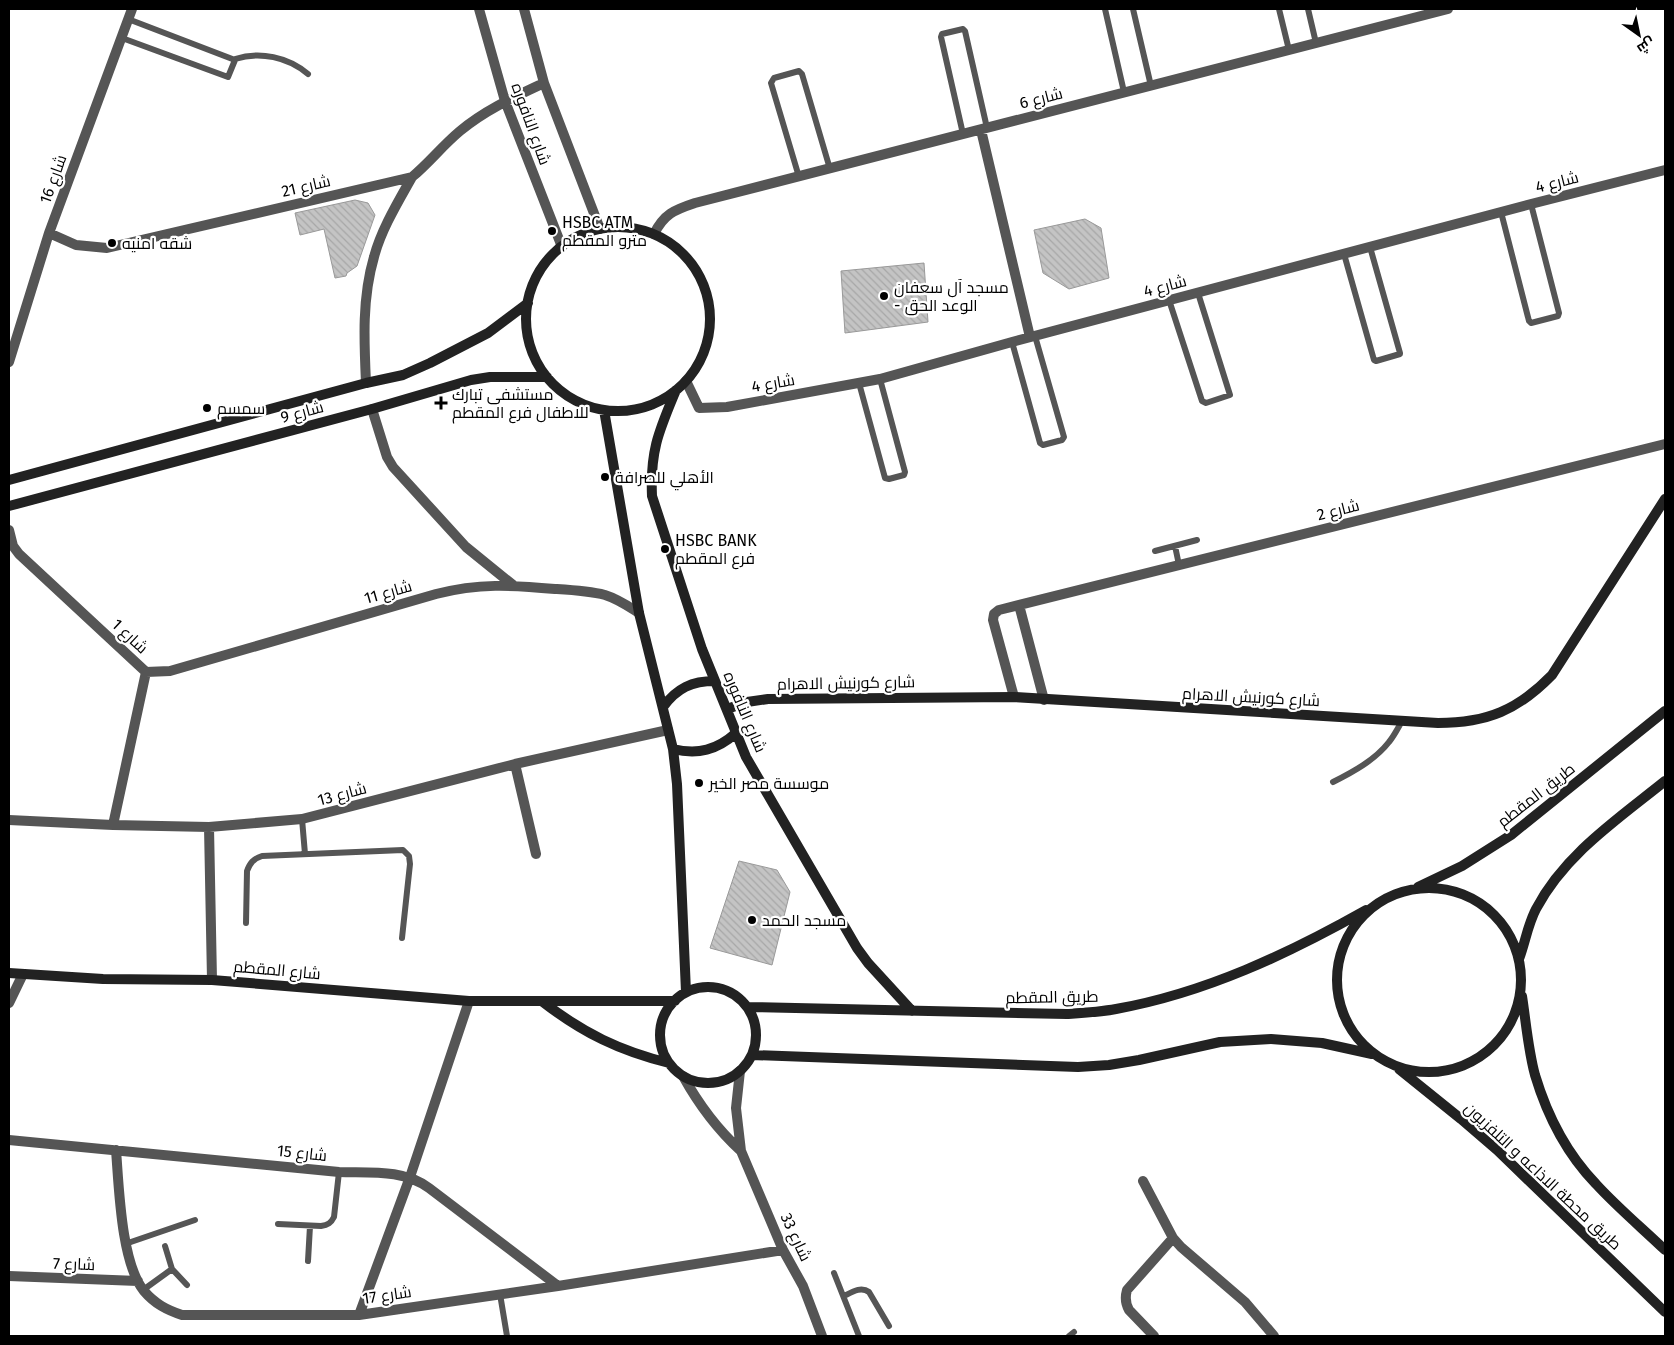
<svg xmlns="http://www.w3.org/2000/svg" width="1674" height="1345" font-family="'Fira Sans',Cairo,sans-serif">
	<defs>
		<pattern id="building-back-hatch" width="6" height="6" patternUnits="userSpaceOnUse" patternTransform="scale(1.25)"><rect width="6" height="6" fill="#c4c4c4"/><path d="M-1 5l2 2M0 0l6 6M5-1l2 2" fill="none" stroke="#a7a7a7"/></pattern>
	</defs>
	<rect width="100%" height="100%" fill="#fff"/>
	<path fill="url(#building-back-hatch)" stroke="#999" d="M 355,200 L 368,203 L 375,215 L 357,266 L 347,273 L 346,276 L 335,278 L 324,229 L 300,235 L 295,213 Z
		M 1085,219 L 1101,228 L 1109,278 L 1069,289 L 1043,273 L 1034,230 Z
		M 924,263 L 928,322 L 845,333 L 841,271 Z
		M 739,861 L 777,870 L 790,892 L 772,965 L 710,948 Z"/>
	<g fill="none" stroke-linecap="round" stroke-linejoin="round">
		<path stroke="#555" stroke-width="6" d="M 1105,9 L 1124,92
			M 1133,9 L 1151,86
			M 1279,9 L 1289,50
			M 1308,9 L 1316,43
			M 122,38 L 228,77 L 235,60 L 128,19
			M 235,59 C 260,51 288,57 308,74
			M 963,134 L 941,37 L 942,34 L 963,29 L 965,31 L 987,128
			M 799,177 L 771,83 L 774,78 L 799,71 L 802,74 L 830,169
			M 1501,212 L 1529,321 L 1531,323 L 1558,316 L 1559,313 L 1531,204
			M 1344,254 L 1374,360 L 1376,361 L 1400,354 L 1400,353 L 1370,247
			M 1169,300 L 1202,401 L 1206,403 L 1230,395 L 1198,293
			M 1012,342 L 1040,443 L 1043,445 L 1062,440 L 1064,437 L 1035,336
			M 859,383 L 885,478 L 889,479 L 904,475 L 905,472 L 880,379
			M 1175,546 L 1179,565
			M 1155,551 L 1197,540
			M 1333,782 C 1353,772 1375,760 1389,742 C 1394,736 1398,728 1402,721
			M 302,819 L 305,854
			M 246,923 L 247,871 C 250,863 253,859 262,856 L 403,850 L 409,856 L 410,864 L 402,938
			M 278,1224 L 321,1226 C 328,1225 331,1223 334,1217 L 339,1172
			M 125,1244 L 195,1220
			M 165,1246 L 172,1269 L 187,1285
			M 308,1261 L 310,1226
			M 834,1273 L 859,1336
			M 143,1290 L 172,1269
			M 500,1294 L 507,1336
			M 844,1296 C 852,1292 861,1286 869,1292 L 889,1326
			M 1069,1336 L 1074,1332"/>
		<path stroke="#555" stroke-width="10" d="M 479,9 L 505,101 L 562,247
			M 524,9 L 544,83 L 600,229
			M 981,130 L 1030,337
			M 49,233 L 76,245 L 107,248 L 412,177 C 429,163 442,146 460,131 C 485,110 514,97 544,83
			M 654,234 C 664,214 674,210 695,203 L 1448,9
			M 9,362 L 49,233 L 132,9
			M 686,381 L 699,408 L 727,407 L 880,379 L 1012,342 L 1531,204 L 1665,170
			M 366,383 C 364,340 362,298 374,257 C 381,230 398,202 412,177
			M 372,409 L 387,457 L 393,467 L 466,547 L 513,585
			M 9,530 L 13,546 L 19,554 L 146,672 L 113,825
			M 1019,605 L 1044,700
			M 146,672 L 170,671 L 436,594 C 479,583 511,585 555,589 C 571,590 589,591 605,595 C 618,599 628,606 639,613
			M 1014,697 L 993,620 L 994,614 L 999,610 L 1665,444
			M 515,764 L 536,854
			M 9,820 L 113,825 L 209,827 L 302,819 L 515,764 L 668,730
			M 209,827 L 212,980
			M 9,1003 L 23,974
			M 740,1071 L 736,1108 L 741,1151 L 783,1250 L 803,1286 L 822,1336
			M 683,1076 C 699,1105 717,1129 741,1151
			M 9,1140 L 339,1172 C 370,1173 403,1169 429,1188 L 558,1286
			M 116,1150 C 119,1187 121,1263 144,1291 C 155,1304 167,1310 182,1315 L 359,1315 L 558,1286 L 783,1250
			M 1143,1181 L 1173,1238 L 1181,1247 L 1245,1302 L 1274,1336
			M 9,1276 L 138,1281
			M 359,1315 L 410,1177 L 469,1001
			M 1154,1336 L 1129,1310 C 1125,1303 1125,1297 1127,1290 L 1173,1238"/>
		<path stroke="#222" stroke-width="10" d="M526 319a92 92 0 1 1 184 0a92 92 0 1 1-184 0Z
			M 676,390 C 659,431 650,450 652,496 L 702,649 L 746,757 L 857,948 L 868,963 L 912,1011
			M 604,410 L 639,613 L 673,749 L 677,784 L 686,992
			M 9,480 L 366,383 L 403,375 L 430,363 L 488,333 L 528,303
			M 9,506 L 372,409 L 471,380 L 490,377 L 547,377
			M 663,707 C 677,688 692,681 715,681
			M 727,709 L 747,702 L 768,699 L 1014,697 L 1438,723 C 1487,723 1518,710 1552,675 L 1665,499
			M 673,749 C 698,755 717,750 736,733
			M 1418,887 L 1462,866 L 1511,835 L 1665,711
			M1337 980a92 92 0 1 1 184 0a92 92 0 1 1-184 0Z
			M 1519,959 C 1525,943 1528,924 1536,909 C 1565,854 1618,819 1665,781
			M 9,973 L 103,979 L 212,980 L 469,1001 L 675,1001
			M660 1035a48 48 0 1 1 96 0a48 48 0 1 1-96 0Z
			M 1522,996 C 1526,1022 1528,1049 1535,1075 C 1547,1115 1567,1154 1596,1184 C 1617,1207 1642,1228 1665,1250
			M 543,1002 C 583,1033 620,1051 669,1063
			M 748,1007 L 1067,1014 C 1083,1013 1100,1012 1116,1009 C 1205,993 1288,954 1366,910
			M 752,1055 L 1078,1067 L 1109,1065 L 1139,1060 L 1220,1042 L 1271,1039 L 1322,1043 L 1372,1054
			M 1399,1069 L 1461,1119 L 1497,1150 L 1665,1312"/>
	</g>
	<g fill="#000" stroke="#fff" stroke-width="2">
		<circle cx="552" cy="231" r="5"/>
		<circle cx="112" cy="243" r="5"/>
		<circle cx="884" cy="296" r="5"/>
		<path d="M438.5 395.5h5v5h5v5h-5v5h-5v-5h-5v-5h5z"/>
		<circle cx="207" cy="408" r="5"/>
		<circle cx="605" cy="477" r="5"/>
		<circle cx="665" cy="549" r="5"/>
		<circle cx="699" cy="783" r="5"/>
		<circle cx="752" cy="920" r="5"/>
	</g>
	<g text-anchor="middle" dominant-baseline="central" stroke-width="4.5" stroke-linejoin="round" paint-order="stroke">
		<g font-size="16" fill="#000" stroke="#fff">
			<text transform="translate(1041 98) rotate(-14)">شارع 6</text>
			<text transform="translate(531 124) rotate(70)">شارع النافوره</text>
			<text transform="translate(53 179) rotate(-70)">شارع 16</text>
			<text transform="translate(1557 182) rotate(-14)">شارع 4</text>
			<text transform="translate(306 186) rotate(-13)">شارع 21</text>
			<text transform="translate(1165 286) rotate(-15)">شارع 4</text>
			<text transform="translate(773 383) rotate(-10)">شارع 4</text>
			<text transform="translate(302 412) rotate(-15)">شارع 9</text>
			<text transform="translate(1338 510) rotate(-14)">شارع 2</text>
			<text transform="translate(388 592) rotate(-16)">شارع 11</text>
			<text transform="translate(130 636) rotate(43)">شارع 1</text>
			<text transform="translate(846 683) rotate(-1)">شارع كورنيش الاهرام</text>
			<text transform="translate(1251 697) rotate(3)">شارع كورنيش الاهرام</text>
			<text transform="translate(745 712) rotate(67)">شارع النافوره</text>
			<text transform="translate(342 794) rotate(-15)">شارع 13</text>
			<text transform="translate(1536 795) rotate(-38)">طريق المقطم</text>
			<text transform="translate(277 970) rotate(5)">شارع المقطم</text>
			<text transform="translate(1052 997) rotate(-1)">طريق المقطم</text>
			<text transform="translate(302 1153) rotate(6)">شارع 15</text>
			<text transform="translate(1543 1176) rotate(43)">طريق محطة الاذاعه و التلفزيون</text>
			<text transform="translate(796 1237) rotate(65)">شارع 33</text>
			<text transform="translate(74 1264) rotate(2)">شارع 7</text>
			<text transform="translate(387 1295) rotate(-8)">شارع 17</text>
		</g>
		<g font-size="16" fill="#000" stroke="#fff" text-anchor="start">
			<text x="562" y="222">HSBC ATM<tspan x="562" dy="18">مترو المقطم</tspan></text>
			<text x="122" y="243">شقه امنيه</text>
			<text x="894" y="287">مسجد آل سعفان<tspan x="894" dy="18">- الوعد الحق</tspan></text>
			<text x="452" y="394">مستشفى تبارك<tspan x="452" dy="18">للاطفال فرع المقطم</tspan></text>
			<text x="217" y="408">سمسم</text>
			<text x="615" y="477">الأهلي للصرافة</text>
			<text x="675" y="540">HSBC BANK<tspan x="675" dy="18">فرع المقطم</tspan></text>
			<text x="709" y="783">موسسة مصر الخير</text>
			<text x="762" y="920">مسجد الحمد</text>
		</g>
	</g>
	<rect width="1674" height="1345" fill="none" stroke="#000000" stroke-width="20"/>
	<g transform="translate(1639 35) rotate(147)" stroke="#ffffff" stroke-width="4" paint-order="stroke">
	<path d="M0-4L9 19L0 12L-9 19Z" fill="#000000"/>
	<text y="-8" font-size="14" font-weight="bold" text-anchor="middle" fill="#000000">ش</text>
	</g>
</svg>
